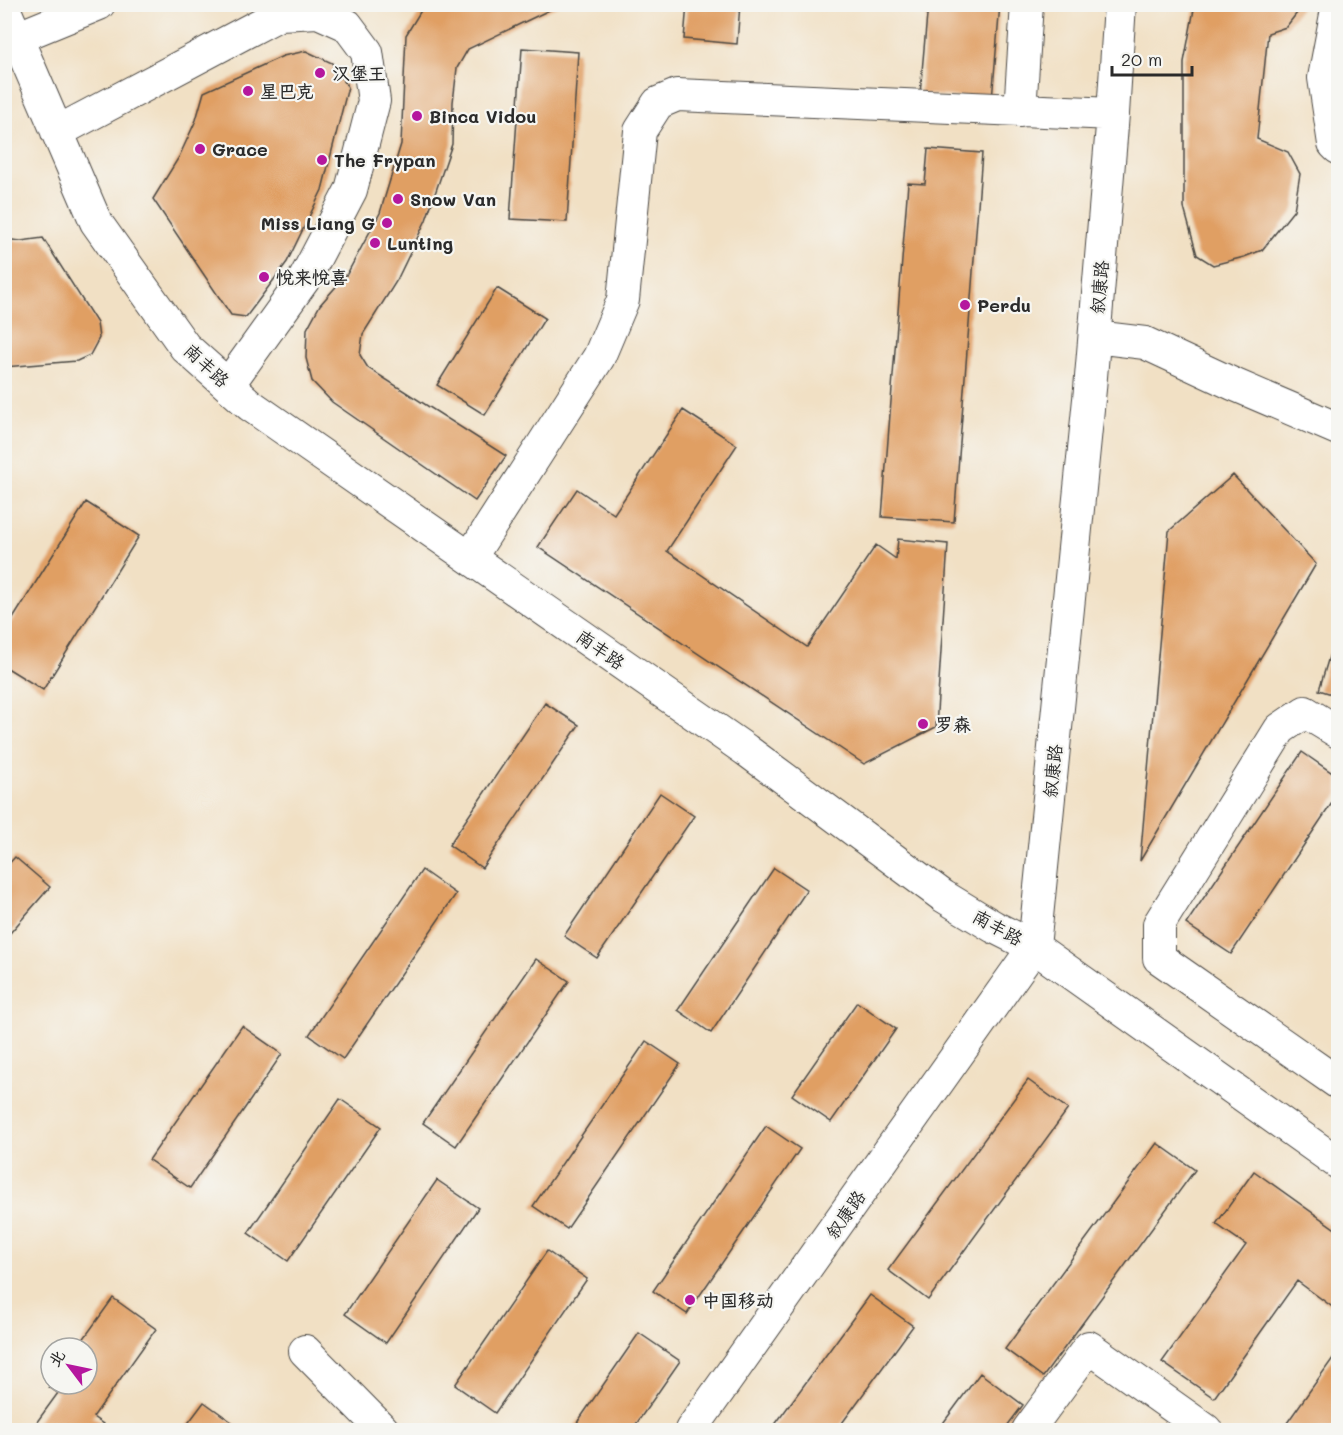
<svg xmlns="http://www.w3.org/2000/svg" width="1343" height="1435" font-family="Mali,'LXGW WenKai TC',sans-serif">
	<rect width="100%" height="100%" fill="#f6f6f2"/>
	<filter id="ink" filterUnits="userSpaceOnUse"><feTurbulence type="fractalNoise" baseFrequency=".0167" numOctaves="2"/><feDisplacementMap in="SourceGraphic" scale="12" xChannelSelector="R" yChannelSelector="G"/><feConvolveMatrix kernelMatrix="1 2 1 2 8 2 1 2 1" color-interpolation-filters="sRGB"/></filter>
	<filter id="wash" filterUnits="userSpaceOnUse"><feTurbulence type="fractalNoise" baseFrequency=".008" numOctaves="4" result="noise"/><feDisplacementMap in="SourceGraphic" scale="24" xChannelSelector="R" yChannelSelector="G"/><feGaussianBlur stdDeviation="1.35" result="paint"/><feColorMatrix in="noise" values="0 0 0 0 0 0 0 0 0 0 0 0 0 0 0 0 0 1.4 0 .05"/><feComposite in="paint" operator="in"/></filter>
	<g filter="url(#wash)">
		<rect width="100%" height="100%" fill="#f1e0c4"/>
		<g id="blocks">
			<path fill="#e09f63" d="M 427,4 L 562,4 L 468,49 L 457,68 L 453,102 L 452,144 L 426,220 L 397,280 L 363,334 L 360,355 L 368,368 L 506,456 L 475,501 L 332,402 L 312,381 L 306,358 L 307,329 L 320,305 L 347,274 L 380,213 L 401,144 L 406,35 L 420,12 Z
				M 687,4 L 740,4 L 737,44 L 684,39 Z
				M 928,4 L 1000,4 L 992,100 L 920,94 Z
				M 1195,4 L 1304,4 L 1286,27 L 1268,33 L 1257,139 L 1288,152 L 1300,174 L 1294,210 L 1262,250 L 1244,257 L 1213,265 L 1197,255 L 1184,208 L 1184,62 Z
				M 522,48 L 578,52 L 567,222 L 510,219 Z
				M 306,51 L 332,63 L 348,87 L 322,190 L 287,262 L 246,317 L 231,315 L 153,199 L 179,157 L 196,120 L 204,92 L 283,56 Z
				M 928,149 L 982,153 L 954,522 L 882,517 L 908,183 L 925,184 Z
				M 43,238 L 97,323 L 99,338 L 90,355 L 77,361 L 4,367 L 4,239 L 21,241 Z
				M 497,288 L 545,318 L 485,415 L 437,385 Z
				M 683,410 L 737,445 L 667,551 L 807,647 L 876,545 L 896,559 L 898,539 L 948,544 L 936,727 L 864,764 L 538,547 L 577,489 L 614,514 Z
				M 1233,475 L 1316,564 L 1140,861 L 1169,531 Z
				M 86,502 L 139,536 L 43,690 L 4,666 L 4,633 Z
				M 1338,627 L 1338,696 L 1319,690 Z
				M 545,703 L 579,725 L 482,868 L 449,845 Z
				M 1302,752 L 1338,777 L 1338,794 L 1231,954 L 1186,924 Z
				M 660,793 L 694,816 L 597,958 L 564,936 Z
				M 15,857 L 50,887 L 4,940 L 4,869 Z
				M 774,868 L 807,890 L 711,1033 L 678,1010 Z
				M 422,870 L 456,894 L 343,1059 L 309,1035 Z
				M 536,959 L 569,981 L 456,1146 L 423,1123 Z
				M 857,1002 L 896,1029 L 831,1122 L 792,1095 Z
				M 242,1026 L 282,1054 L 190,1188 L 149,1160 Z
				M 646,1041 L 680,1064 L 567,1229 L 533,1206 Z
				M 1028,1080 L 1068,1109 L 928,1300 L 888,1270 Z
				M 340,1099 L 381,1127 L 288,1261 L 248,1233 Z
				M 766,1126 L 800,1149 L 687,1314 L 653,1291 Z
				M 1157,1143 L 1195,1170 L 1043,1377 L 1005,1349 Z
				M 1254,1171 L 1338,1231 L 1338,1311 L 1297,1281 L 1214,1398 L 1162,1362 L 1246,1245 L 1216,1224 Z
				M 437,1180 L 478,1208 L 386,1343 L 345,1314 Z
				M 547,1251 L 587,1279 L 495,1413 L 455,1385 Z
				M 870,1295 L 913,1326 L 837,1430 L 771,1430 Z
				M 113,1298 L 156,1329 L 93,1417 L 103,1424 L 98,1430 L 31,1430 L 58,1393 L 49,1387 L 52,1384 L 87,1384 L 87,1348 L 77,1348 Z
				M 639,1333 L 680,1361 L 632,1430 L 572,1430 Z
				M 1338,1351 L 1338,1430 L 1282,1430 Z
				M 980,1373 L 1023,1405 L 1004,1430 L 938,1430 Z
				M 204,1402 L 243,1430 L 183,1430 Z"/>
		</g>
	</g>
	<g filter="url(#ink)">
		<use href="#blocks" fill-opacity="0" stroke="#494642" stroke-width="1.5"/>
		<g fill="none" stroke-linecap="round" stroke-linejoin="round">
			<defs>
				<path id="minor" d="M 1338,4 L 1324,78 L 1334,144 L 1338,148
					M 4,8 L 96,222 L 185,347 L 250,405 L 746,750 L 943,896 L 994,927 L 1034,947 L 1338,1163
					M 4,43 L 99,4
					M 1020,111 L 1027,4
					M 57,132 L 280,14 L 318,12 L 347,25 L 367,52 L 374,101 L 351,190 L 305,278 L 228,385
					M 1095,337 L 1145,343 L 1233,384 L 1338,429
					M 470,558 L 599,357 L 623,300 L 640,131 L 658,103 L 677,95 L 1113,114
					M 1338,732 L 1305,712 L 1280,729 L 1159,924 L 1159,958 L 1338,1083
					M 305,1351 L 383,1430
					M 691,1430 L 1034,947 L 1090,389 L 1113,114 L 1120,4
					M 1028,1430 L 1089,1347 L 1206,1430"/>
			</defs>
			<use href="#minor" stroke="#494642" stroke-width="34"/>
			<use href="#minor" stroke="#fff" stroke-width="32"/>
		</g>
	</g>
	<g fill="#b5179e" stroke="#f6f6f2" stroke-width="2">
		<circle cx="320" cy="73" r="6"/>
		<circle cx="248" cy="91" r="6"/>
		<circle cx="417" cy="116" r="6"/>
		<circle cx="200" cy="149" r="6"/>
		<circle cx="322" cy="160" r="6"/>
		<circle cx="398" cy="199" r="6"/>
		<circle cx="387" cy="223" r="6"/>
		<circle cx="375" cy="243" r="6"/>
		<circle cx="264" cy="277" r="6"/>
		<circle cx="965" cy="305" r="6"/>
		<circle cx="923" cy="724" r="6"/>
		<circle cx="690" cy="1300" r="6"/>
	</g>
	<g text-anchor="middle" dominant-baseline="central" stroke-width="4.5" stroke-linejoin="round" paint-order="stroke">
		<g font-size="18" font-weight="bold" fill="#2b2b2b" stroke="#f6f6f2" text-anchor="start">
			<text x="332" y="73">汉堡王</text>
			<text x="260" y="91">星巴克</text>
			<text x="429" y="116">Binca Vidou</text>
			<text x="212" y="149">Grace</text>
			<text x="334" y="160">The Frypan</text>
			<text x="410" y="199">Snow Van</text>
			<text x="375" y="223" text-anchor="end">Miss Liang G</text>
			<text x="387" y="243">Lunting</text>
			<text x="276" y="277">悦来悦喜</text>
			<text x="977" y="305">Perdu</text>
			<text x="935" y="724">罗森</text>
			<text x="702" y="1300">中国移动</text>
		</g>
		<g font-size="18" fill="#2b2b2b" stroke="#f6f6f2">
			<text transform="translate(1099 287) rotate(-85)">叙康路</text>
			<text transform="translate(207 365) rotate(43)">南丰路</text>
			<text transform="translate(601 649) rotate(35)">南丰路</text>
			<text transform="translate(1052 771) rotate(-84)">叙康路</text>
			<text transform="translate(998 927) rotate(29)">南丰路</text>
			<text transform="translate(845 1214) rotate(-55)">叙康路</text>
		</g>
	</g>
	<rect width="1343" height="1435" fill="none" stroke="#f6f6f2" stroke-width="24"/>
	<g transform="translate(69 1366) rotate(302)"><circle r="28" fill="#f6f6f2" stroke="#a5a5a2" stroke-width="1.5"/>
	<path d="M0-4.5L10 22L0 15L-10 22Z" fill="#b5179e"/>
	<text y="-9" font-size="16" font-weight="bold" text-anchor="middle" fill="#2b2b2b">北</text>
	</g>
	<path d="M1112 66v9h80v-9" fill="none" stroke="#2b2b2b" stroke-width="3"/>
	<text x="1121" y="66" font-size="18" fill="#2b2b2b" stroke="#f6f6f2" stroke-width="4.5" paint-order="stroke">20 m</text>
</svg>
